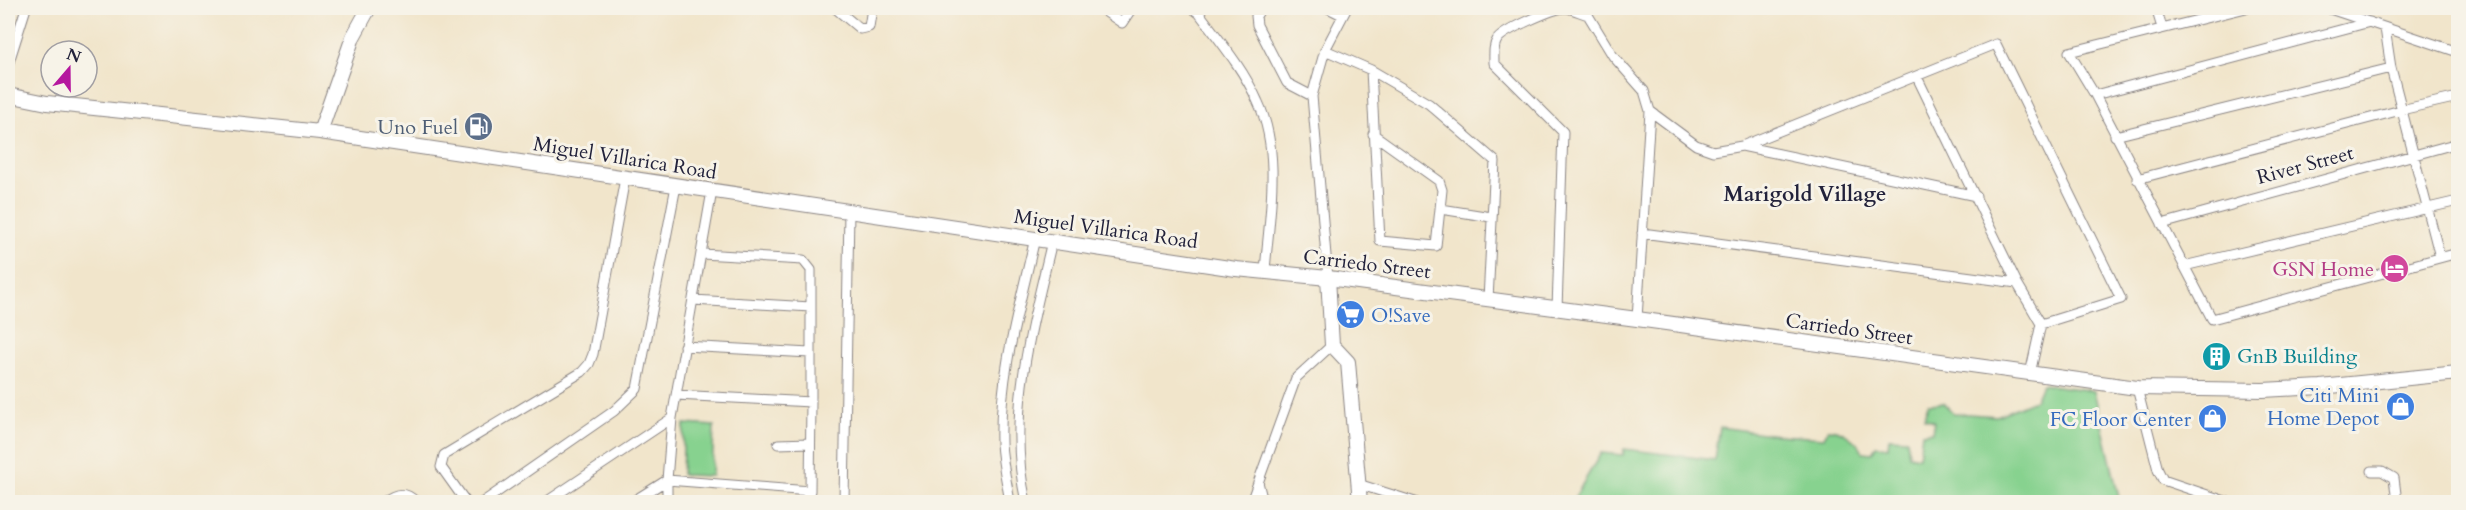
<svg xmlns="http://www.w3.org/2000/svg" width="2466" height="510" font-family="Cardo,serif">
	<rect width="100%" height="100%" fill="#f7f3e8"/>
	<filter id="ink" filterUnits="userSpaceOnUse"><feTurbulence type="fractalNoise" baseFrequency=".0167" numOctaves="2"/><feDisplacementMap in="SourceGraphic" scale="12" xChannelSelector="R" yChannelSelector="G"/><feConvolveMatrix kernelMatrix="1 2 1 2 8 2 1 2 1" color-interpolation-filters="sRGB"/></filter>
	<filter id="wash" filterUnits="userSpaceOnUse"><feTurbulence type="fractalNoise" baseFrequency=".008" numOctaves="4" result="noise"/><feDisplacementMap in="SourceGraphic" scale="24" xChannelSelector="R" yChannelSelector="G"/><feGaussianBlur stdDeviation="1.35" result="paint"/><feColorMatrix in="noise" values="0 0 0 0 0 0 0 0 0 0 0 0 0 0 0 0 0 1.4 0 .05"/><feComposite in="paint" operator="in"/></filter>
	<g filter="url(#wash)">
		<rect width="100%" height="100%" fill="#f1e5cb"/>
		<path fill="#87d28f" stroke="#547a65" stroke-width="1.5" d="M 2042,384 L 2094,391 L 2120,502 L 1572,502 L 1601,453 L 1623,455 L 1624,449 L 1715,460 L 1720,427 L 1777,435 L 1824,438 L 1828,429 C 1842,429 1856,440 1863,452 L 1872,453 L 1876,446 L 1888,447 L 1889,438 L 1907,439 L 1909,455 L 1919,457 L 1922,433 L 1932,432 L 1934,421 L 1924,418 L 1928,404 L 1944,403 L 1953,413 L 1997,416 L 2035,400 Z
			M 684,424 L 714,426 L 712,476 L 682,475 Z"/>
	</g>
	<g filter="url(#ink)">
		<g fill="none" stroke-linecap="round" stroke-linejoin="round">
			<defs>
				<path id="street" d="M 835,8 L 860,29 L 869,27 L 872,8
					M 1100,8 L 1122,23 L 1132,8
					M 1192,8 L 1199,13 C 1220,41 1244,70 1258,102 C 1282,153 1269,217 1265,271
					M 1261,8 L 1256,16 L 1257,25 L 1287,83 L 1312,96
					M 1328,8 L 1342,15
					M 1588,8 L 1588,15 L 1613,56 L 1644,91 L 1650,111 L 1637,319
					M 2156,8 L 2162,28
					M 2246,8 L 2069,52 L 2095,95 L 2212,319 L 2458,253
					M 2327,8 L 2458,52
					M 2385,28 L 2391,68 L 2440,257
					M 1325,50 L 1371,70 L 1429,104 L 1495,161 L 1488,300
					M 8,65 L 26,8
					M 1371,70 L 1380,241 L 1436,246 L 1442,190 L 1439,181 L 1373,134
					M 1917,77 L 2017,283 L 2041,324 L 2030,374
					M 2095,95 L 2370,22
					M 1650,111 L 1696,145 L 1713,151 L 1742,146 L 1996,44 L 2121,299 L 2041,324
					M 2115,136 L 2391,68
					M 1742,146 L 1976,196
					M 2137,179 L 2401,110 L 2458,97
					M 1441,209 L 1491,217
					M 2162,224 L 2458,143
					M 1642,233 L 2017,283
					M 702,254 L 803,260 L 811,270 L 811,402
					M 2184,266 L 2458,201
					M 1328,278 L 1312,96 L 1325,50 L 1347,8
					M 693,300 L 811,307
					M 1557,309 L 1563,132 L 1494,63 C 1494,55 1493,46 1497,40 C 1502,31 1554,8 1565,8 C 1572,8 1581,13 1588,15
					M 684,346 L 810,353
					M 2137,388 L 2158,470 L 2163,480 L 2228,502
					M 778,444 L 810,443
					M 2372,471 L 2382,471 L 2394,478 L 2397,502
					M 1258,482 L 1263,502
					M 1358,484 L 1415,502
					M 384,502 C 395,493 406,491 416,502
					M 466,502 L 441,467 L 444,455 L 582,372 L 589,364 L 593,354 L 625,178
					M 483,502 L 614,411 L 637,389 L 676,186
					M 546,502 L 672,418
					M 632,502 L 667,480 L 810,491 L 811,402 L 676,395
					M 667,502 L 667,480 L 672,418 L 712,191
					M 844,502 L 849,211
					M 1010,502 C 1007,483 1002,463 1001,443 C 999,374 1020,305 1035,238
					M 1026,502 C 1006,414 1032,327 1052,241
					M 1251,502 L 1296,378 L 1332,345"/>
				<path id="secondary" d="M 8,95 L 47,103 L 320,132 L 1236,269 L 1328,278 L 1637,319 L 2137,388 L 2263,390 L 2321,387 L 2458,373
					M 320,132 L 353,37 L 369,8
					M 1328,278 L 1332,345 L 1348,362 L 1360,502"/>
			</defs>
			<use href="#street" stroke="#8a8483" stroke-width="11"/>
			<use href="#secondary" stroke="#8a8483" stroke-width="16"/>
			<use href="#street" stroke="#fff" stroke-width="9"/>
			<use href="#secondary" stroke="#fff" stroke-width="14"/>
		</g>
	</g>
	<defs>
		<symbol id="fuel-disc" viewBox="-11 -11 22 22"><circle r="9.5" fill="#5c6f8a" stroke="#f7f3e8"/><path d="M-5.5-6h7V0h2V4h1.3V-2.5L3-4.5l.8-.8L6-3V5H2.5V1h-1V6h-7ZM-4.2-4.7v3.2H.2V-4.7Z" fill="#fff"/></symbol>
		<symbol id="hotel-disc" viewBox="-11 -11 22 22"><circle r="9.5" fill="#d1479c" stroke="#f7f3e8"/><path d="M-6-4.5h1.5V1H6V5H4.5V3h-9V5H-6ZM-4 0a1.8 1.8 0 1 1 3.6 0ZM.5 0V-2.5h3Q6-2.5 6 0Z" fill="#fff"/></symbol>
		<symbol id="supermarket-disc" viewBox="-11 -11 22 22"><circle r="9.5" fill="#3f7fe0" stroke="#f7f3e8"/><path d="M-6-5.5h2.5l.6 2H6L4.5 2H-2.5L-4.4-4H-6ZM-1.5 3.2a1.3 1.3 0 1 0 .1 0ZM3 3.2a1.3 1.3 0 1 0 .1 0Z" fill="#fff"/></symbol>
		<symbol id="building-disc" viewBox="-11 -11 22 22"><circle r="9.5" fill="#0f9aa8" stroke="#f7f3e8"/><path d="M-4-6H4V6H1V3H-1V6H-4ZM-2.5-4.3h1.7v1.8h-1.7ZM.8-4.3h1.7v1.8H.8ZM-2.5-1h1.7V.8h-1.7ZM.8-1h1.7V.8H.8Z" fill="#fff"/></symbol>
		<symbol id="shop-disc" viewBox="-11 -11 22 22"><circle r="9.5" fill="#3f7fe0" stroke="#f7f3e8"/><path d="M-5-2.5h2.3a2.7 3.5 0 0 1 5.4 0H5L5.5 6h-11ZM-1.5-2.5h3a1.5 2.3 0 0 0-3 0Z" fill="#fff"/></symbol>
	</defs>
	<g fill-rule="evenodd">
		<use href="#fuel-disc" x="462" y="110" width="33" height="33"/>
		<use href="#hotel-disc" x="2378" y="252" width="33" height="33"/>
		<use href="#supermarket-disc" x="1334" y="298" width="33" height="33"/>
		<use href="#building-disc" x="2200" y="340" width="33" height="33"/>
		<use href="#shop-disc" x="2384" y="390" width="33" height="33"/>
		<use href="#shop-disc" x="2196" y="402" width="33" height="33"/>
	</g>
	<g text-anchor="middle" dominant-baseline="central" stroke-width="6" stroke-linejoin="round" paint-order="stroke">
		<g font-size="20" fill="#4e5e75" stroke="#f7f3e8" text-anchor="end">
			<text x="458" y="127">Uno Fuel</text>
		</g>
		<g font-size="20" fill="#22223b" stroke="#f7f3e8">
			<text transform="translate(625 158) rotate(9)">Miguel Villarica Road</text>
			<text transform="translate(2305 165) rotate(-15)">River Street</text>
			<text transform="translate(1106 229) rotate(8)">Miguel Villarica Road</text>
			<text transform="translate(1367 264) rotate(7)">Carriedo Street</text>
			<text transform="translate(1849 329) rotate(8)">Carriedo Street</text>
		</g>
		<g font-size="20" fill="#b23c85" stroke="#f7f3e8" text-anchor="end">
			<text x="2374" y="269">GSN Home</text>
		</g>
		<g font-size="20" fill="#366cbe" stroke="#f7f3e8" text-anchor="end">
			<text x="1371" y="315" text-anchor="start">O!Save</text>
			<text x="2379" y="395">Citi Mini<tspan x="2379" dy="23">Home Depot</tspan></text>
			<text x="2191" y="419">FC Floor Center</text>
		</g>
		<g font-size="20" fill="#0d838f" stroke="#f7f3e8" text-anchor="start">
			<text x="2237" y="356">GnB Building</text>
		</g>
		<g font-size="21" font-weight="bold" fill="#22223b" stroke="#f7f3e8">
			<text x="1805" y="194">Marigold Village</text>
		</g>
	</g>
	<rect width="2466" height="510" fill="none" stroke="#f7f3e8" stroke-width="30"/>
	<g transform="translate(69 69) rotate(20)"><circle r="28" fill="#f7f3e8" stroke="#a29fa3" stroke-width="1.5"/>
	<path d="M0-4.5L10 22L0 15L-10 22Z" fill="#b5179e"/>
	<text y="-9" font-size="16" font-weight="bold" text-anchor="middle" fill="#22223b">N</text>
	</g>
</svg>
